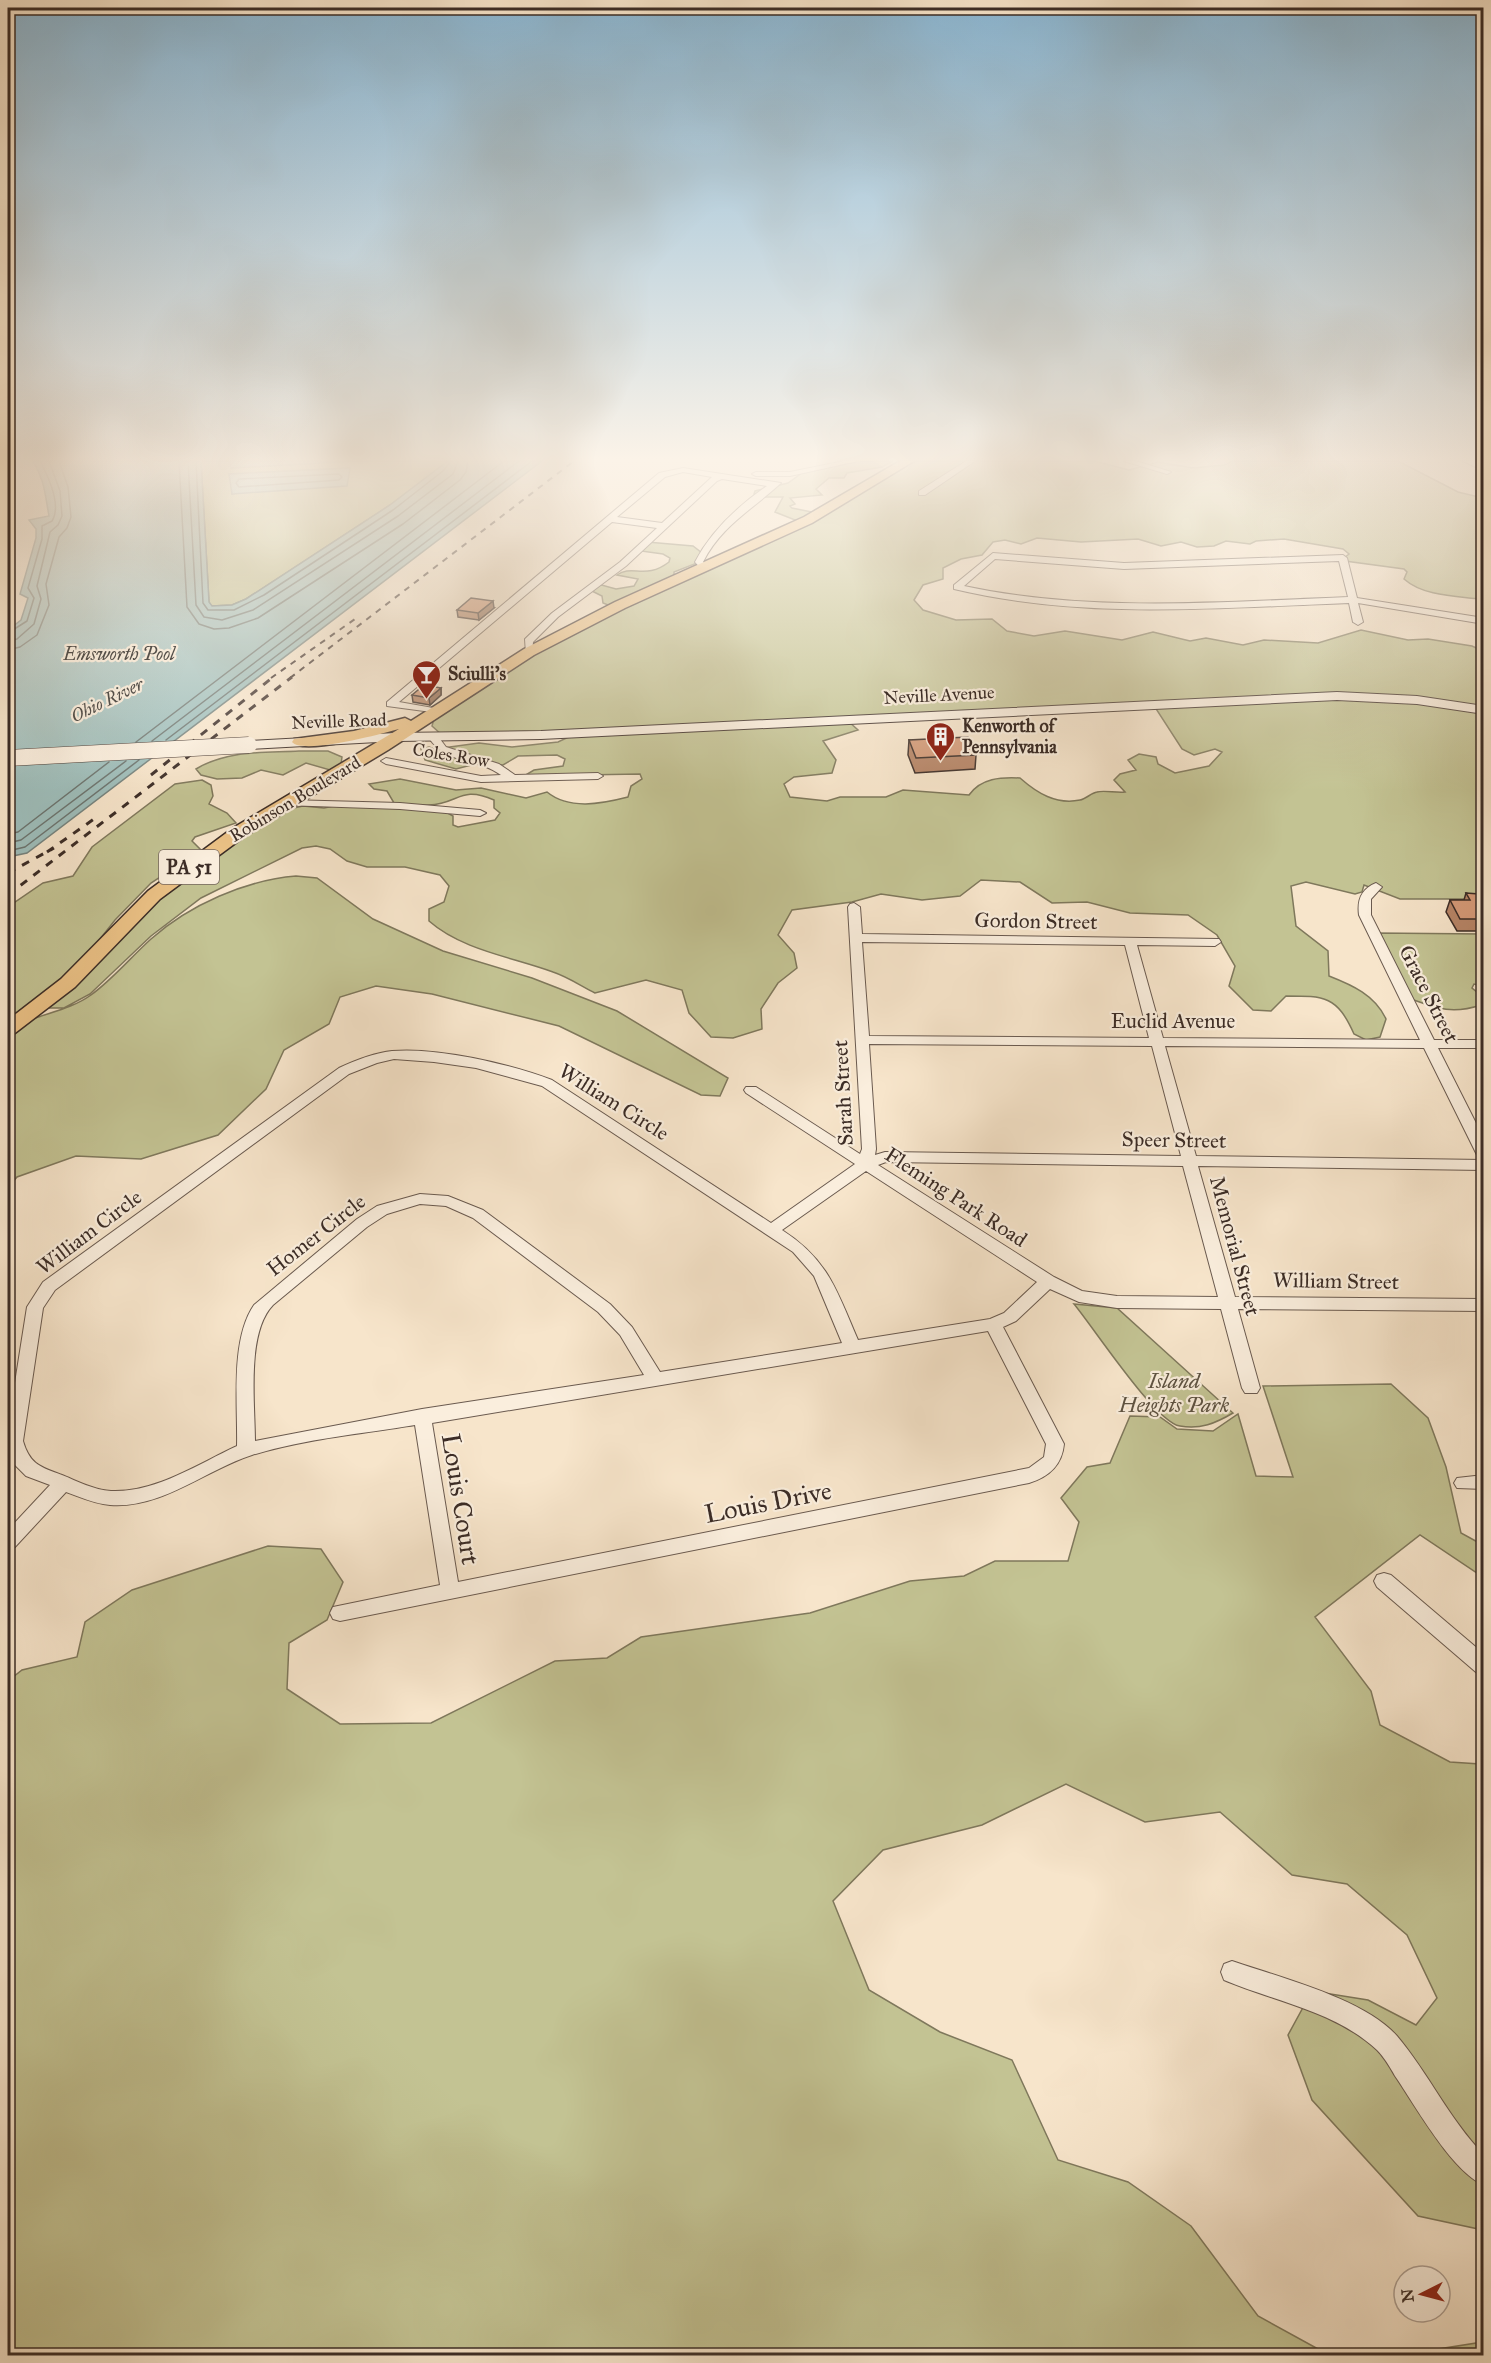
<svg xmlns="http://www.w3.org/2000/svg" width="1491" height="2363" font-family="'IM FELL Great Primer',serif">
	<rect width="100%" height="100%" fill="#f7e5cb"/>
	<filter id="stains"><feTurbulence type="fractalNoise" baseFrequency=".00333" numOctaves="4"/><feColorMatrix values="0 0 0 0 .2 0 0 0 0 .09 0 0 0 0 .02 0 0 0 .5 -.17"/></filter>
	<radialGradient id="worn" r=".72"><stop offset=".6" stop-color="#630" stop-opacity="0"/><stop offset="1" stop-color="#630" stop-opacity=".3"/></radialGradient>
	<path fill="#c3c393" stroke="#7f785c" stroke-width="1.5" fill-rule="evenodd" d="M 201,461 L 230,461 L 231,468 L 355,461 L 448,461 L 390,505 L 246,599 L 232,605 L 211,606 L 209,602 ZM 350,468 L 232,494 L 232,493 L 230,474 Z
		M 858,461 L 893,461 L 882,467 L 847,473 L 844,478 L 829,478 L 816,489 L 822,495 L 790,498 L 795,504 L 790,506 L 792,508 L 817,513 L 800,522 L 775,512 L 783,497 L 763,497 L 754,494 L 755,491 L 788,483 L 802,473 Z
		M 911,461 L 1094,461 L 1129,470 L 1158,462 L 1193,468 L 1224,465 L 1233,461 L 1398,461 L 1458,492 L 1483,498 L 1484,595 L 1480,599 C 1455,596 1423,596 1404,579 L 1407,572 L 1404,569 L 1345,561 L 1344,558 L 1349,554 L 1343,549 L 1284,539 L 1256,541 L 1250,544 L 1226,541 L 1214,546 L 1197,547 L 1181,542 L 1161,546 L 1138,539 L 1081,542 L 1037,538 L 1021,544 L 1005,540 L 993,542 L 982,555 L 961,559 L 943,568 L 943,579 L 923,585 L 914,600 L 923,610 L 956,620 L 992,619 L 1007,631 L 1034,636 L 1065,631 L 1122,640 L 1153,632 L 1190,641 L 1206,638 L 1243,645 L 1264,640 L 1318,643 L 1361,630 L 1408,640 L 1428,639 L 1472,646 L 1483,651 L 1483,709 L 1361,698 L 1483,710 L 1483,899 L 1400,899 L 1364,885 L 1362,892 L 1355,894 L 1306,882 L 1291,886 L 1296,926 L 1328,951 L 1329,976 C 1352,985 1375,995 1386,1019 L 1380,1037 L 1366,1040 L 1354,1034 C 1337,996 1325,996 1286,996 L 1271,1011 L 1253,1010 L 1229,986 L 1235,966 L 1217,935 L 1188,915 L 1130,913 L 1087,902 L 1052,903 L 1020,882 L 981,880 L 960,896 L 922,900 L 881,894 L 852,902 L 792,910 L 778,935 L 794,953 L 797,968 L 778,983 L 761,1009 L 762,1029 L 733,1038 L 711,1037 L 689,1013 L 682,990 L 646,980 L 595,993 C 581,986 568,977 553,972 C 512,957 462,950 429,921 L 429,909 L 444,902 L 449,886 L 440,875 L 405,867 L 367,867 L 347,861 L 330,849 L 316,846 L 302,848 L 201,898 L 151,936 L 90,994 L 64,1008 L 46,1008 L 121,927 L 275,812 L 303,806 L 324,808 L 339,805 L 444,811 L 453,816 L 453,825 L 458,827 L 495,820 L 500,813 L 494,808 L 494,800 C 460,785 459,804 429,805 C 418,806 406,804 394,803 L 387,791 L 374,789 L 369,784 L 400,779 L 456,790 L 481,788 L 526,798 L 547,792 C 569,810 601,804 628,797 L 631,786 L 642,779 L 640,774 L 524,776 L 534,770 L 563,766 L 565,759 L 557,755 L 518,756 L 503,765 L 479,763 L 456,769 L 425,760 L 421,749 L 429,747 L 435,749 L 479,743 L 512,747 L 558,742 L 575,734 L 848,721 L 858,730 L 823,741 L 836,760 L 832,773 L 794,777 L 784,784 L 790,797 L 827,801 L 840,797 L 886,797 L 903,790 L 969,795 C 981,778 1001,777 1020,778 C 1037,793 1056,805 1080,800 C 1086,799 1091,793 1097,792 C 1104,790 1116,793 1125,792 L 1114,780 L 1120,774 L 1136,770 L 1128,760 L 1139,754 L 1156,757 L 1158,764 L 1175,773 L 1209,766 L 1222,752 L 1215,749 L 1194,755 L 1182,749 L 1153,704 L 475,736 L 442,735 L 432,726 L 435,715 L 569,632 L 852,497 Z
		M 647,542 L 693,546 L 702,553 L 697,563 L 674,572 L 674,580 L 613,607 L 603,603 L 602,596 L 590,590 L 598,584 L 616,589 L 634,586 L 638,579 L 617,575 C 632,564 646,580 669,562 L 670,558 L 663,554 L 641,551 Z
		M 299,751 L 328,751 L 342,757 L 341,764 L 330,770 L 306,763 L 283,775 L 261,770 L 242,778 L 217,779 L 201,775 L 196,769 C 227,750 263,753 299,751 Z
		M 202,780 L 211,785 L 213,796 L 209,804 L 227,813 L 236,823 L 195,837 L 192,841 L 201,850 L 151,883 L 115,920 L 85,958 L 40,998 L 8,1019 L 8,907 L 43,883 L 73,876 L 92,847 L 175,784 Z
		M 296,876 L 317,878 L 373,919 L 443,951 L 532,978 L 617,1011 L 728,1078 L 720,1096 L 701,1095 L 559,1026 L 432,994 L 376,986 L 340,997 L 329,1024 L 284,1050 L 266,1089 L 218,1135 L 141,1159 L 76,1156 L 17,1177 L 8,1188 L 8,1031 C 33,1014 66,1013 91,995 C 113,979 131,957 151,939 C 189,905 246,880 296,876 Z
		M 1375,933 L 1483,934 L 1483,986 L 1474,984 L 1472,988 L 1478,993 L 1481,1005 C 1451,1015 1436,1008 1408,998 Z
		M 1074,1304 L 1117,1308 L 1233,1413 C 1216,1423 1200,1430 1180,1426 C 1155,1422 1094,1328 1074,1304 Z
		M 1391,1384 L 1428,1418 L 1446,1467 L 1461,1533 L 1483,1545 L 1483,1577 L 1420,1535 L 1315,1617 L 1371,1691 L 1380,1725 L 1450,1762 L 1480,1764 L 1483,1767 L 1483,2230 L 1418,2216 L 1312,2100 L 1288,2035 L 1312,1991 L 1368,2000 L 1416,2025 L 1437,1998 L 1407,1935 L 1347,1884 L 1292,1875 L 1220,1812 L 1145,1822 L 1066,1784 L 982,1825 L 883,1850 L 833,1901 L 869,1990 L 940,2032 L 1012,2060 L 1058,2160 L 1128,2182 L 1191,2226 L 1258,2316 L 1329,2355 L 8,2355 L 8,1681 L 22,1670 L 77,1657 L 85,1622 L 132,1590 L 268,1546 L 321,1549 L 343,1582 L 327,1620 L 289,1643 L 287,1689 L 340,1724 L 431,1723 L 555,1661 L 607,1658 L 641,1637 L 810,1613 L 910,1581 L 964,1576 L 995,1561 L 1068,1561 L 1079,1522 L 1061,1498 L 1087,1467 L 1110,1463 L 1130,1416 L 1160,1417 L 1177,1429 L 1213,1431 L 1238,1414 L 1256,1476 L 1293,1477 L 1263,1386 Z
		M 1483,2342 L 1483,2355 L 1400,2355 Z"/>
	<path fill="#9ebebb" stroke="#76847f" stroke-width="1.5" d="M 33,461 L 201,461 L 209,602 L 212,606 L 232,605 L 246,599 L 390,505 L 448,461 L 542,461 L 27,853 L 8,857 L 8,630 L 21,620 L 28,598 L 20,594 L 36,538 L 36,529 L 29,520 L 49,516 C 45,495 45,481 33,461 Z
		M 230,461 L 355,461 L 231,468 Z
		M 350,468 L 347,486 L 232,494 L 229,474 Z"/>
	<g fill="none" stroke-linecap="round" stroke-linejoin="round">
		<path stroke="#6c7570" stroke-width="1.5" d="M 179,461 L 187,607 L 199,624 L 214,629 L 229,628 L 258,618 L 403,524 L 460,480 L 466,472 L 468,461
			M 188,461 L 196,605 L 204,617 L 222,620 L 253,610 L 398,516 L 453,474 L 458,461
			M 196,461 L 203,603 L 208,610 L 234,610 L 264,595 L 393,510 L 443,471 L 451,461
			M 339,474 L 342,477 L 339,480 L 239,487 L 236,483 L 239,479 Z
			M 8,633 L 27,621 L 34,598 L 28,588 L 42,539 L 42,526 L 52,521 C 62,505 48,476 40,461
			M 8,641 L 17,639 L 34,624 L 41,599 L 37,586 L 50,532 L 58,525 L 62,516 L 60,491 L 49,461
			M 8,650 L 20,647 L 37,635 L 49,605 L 46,584 L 59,537 L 67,528 L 71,517 L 68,487 L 59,461
			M 166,740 L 532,461
			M 152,741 L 519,461
			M 136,742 L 504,461
			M 8,834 L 18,832 L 109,762
			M 8,843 L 21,840 L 126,761
			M 8,851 L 25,847 L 139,760"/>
		<defs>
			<path id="street" d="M 844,461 L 858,461 L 790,476 L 756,476 L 752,474 L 756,472 L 790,472 Z
				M 966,461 L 975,461 L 925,495 L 919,495 L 919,491 Z
				M 1124,461 L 1136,461 L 1171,472 L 1167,474 Z
				M 1463,461 L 1473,461 L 1484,466 L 1484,471 Z
				M 683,468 L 781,483 C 753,509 721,526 703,562 L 707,568 L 703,571 L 695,562 C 711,531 738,506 767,486 L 722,479 L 717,481 L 626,566 L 558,617 L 533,642 L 532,654 L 526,654 L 525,639 L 552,613 L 620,562 L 657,528 L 612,522 L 399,702 L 439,709 L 439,713 L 387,706 L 387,702 L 659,473 ZM 683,472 L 712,477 L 662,523 L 617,517 L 665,477 Z
				M 993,553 L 1124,563 L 1343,555 L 1347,558 L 1357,598 L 1484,618 L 1484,624 L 1358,603 L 1363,622 L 1358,625 L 1353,622 L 1349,603 C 1217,608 1083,620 954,589 L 954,585 ZM 995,559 L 1124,569 L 1339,561 L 1348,597 C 1220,602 1090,613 964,586 Z
				M 429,735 L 437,735 L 446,747 L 499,764 L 515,775 L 598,773 L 603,776 L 598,779 L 481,782 L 386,764 L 381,761 L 386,758 L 481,776 L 501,775 C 474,756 448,766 428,737 Z
				M 287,800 L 400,803 L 480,810 L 486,813 L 480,816 L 400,809 L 283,805 L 281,803 Z
				M 1376,883 L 1382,887 L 1371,899 L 1371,915 L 1434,1040 L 1484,1040 L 1484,1048 L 1438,1048 L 1484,1139 L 1484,1160 L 1477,1155 L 1424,1048 L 1165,1046 L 1196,1156 L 1484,1160 L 1484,1170 L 1198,1166 L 1235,1297 L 1484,1299 L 1484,1311 L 1238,1309 L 1260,1388 L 1257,1393 L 1245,1393 L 1242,1388 L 1221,1309 L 1117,1308 L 1079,1302 L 1050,1289 L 1016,1321 L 1003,1327 L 1064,1444 C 1062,1465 1049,1477 1029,1483 L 340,1621 L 333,1619 L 330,1613 L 333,1607 L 440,1585 L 415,1425 C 361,1434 304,1439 252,1455 C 205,1470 162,1509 110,1505 C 95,1504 80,1497 66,1492 L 15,1547 L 8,1549 L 8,1530 L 50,1485 L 26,1476 L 13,1463 L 8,1449 L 8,1427 L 27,1307 L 43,1282 L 339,1068 C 356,1060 374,1053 392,1051 C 437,1047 510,1064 552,1080 L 771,1223 L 855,1164 L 746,1093 L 744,1090 L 746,1087 L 756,1087 L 860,1154 L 862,1149 L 848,907 L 850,904 L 854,903 L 860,907 L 862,934 L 1219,939 L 1221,942 L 1215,946 L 1137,945 L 1163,1038 L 1420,1040 L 1359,915 C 1357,900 1361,889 1376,883 ZM 862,942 L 1125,945 L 1149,1038 L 869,1036 ZM 869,1044 L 1152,1046 L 1181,1156 L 885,1152 L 875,1155 L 876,1149 ZM 394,1059 L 434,1062 L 476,1068 L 542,1086 L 793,1252 L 814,1276 L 842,1343 L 660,1372 L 632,1327 L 610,1304 L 483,1210 L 448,1196 L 420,1194 L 377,1206 L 357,1219 L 254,1305 C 230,1340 238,1405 237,1446 C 198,1464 155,1493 111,1491 C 94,1490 77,1481 62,1475 C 41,1467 30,1465 23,1441 L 43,1308 L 55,1290 L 349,1074 L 377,1063 ZM 886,1162 L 1183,1166 L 1218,1297 L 1117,1296 L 1082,1291 L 1054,1277 L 878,1165 ZM 866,1171 L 1037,1282 L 1004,1313 L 990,1319 L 858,1340 C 837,1292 829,1260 782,1230 ZM 420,1204 L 446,1206 L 473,1218 L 598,1312 L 620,1335 L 644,1375 L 422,1409 L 255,1441 C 255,1404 246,1333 273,1305 L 367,1227 L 387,1214 ZM 988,1331 L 1046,1444 L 1044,1457 L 1029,1468 L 458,1582 L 432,1423 Z
				M 1484,1475 L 1484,1489 L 1457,1488 L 1454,1483 L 1457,1478 Z
				M 1384,1573 L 1391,1575 L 1484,1654 L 1484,1675 L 1477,1673 L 1377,1587 L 1374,1581 L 1377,1575 Z
				M 1232,1961 C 1279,1977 1365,1999 1397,2036 C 1429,2074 1449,2119 1484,2155 L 1484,2185 C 1452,2172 1415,2105 1395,2076 C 1390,2067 1384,2057 1377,2050 C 1335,2011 1276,2002 1224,1980 L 1221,1972 L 1224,1964 Z"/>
			<path id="secondary" d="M 1337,692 L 1417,696 L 1484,706 L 1484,714 L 1417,704 L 1337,700 L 541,739 L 396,741 L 249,749 L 242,745 L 249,741 L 396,733 L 541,731 Z"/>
			<path id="primary" d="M 900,461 L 914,461 L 812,523 L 625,608 L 534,655 L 388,750 L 245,836 L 160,899 L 75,987 L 15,1033 L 8,1035 L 8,1020 L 61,979 L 148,891 L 233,828 L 399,729 C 381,734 303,755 292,742 L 294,739 L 354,731 L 405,718 L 411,721 L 524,649 L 615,602 L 804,517 Z"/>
		</defs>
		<use href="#street" stroke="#6a5a4f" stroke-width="2"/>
		<use href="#secondary" stroke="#3b2c26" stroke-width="2"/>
		<use href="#primary" stroke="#3b2c26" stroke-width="3"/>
		<use href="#street" fill="#faeedd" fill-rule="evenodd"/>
		<use href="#secondary" fill="#faeedd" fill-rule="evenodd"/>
		<use href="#primary" fill="#ecc286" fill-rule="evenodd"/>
		<path stroke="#3b2c26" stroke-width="2" stroke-dasharray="6 6" stroke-linecap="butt" d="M 271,678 L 355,619
			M 290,678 L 574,461"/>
		<path stroke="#3b2c26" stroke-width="3" stroke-dasharray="8 8" stroke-linecap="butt" d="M 151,775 L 273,677
			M 47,852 L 94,819
			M 8,873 L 54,848
			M 8,895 L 292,677"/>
		<defs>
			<path id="secondary-bridge" d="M 8,758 L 249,745"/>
		</defs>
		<use href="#secondary-bridge" stroke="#3b2c26" stroke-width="17" stroke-linecap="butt"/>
		<use href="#secondary-bridge" stroke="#faeedd" stroke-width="16"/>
	</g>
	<path fill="#b68466" stroke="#3b2c26" stroke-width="1.5" d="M 494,608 L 479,620 L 458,617 L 457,610 Z
		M 441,688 L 441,695 L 430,705 L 413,702 L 412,695 Z
		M 909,740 L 976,755 L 975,769 L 915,773 L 908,755 Z
		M 1466,893 L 1484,900 L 1484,931 L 1457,931 L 1446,912 L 1450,900 L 1464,900 Z"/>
	<path fill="#946b53" stroke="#3b2c26" stroke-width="1.5" d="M 493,601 L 494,608 L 479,620 L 478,613 Z
		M 441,688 L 441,695 L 430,705 L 429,698 Z"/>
	<path fill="#d49977" stroke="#3b2c26" stroke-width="1.5" d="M 471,598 L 493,601 L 478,613 L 457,610 Z
		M 424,685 L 441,688 L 429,698 L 412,695 Z
		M 968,737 L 976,755 L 916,758 L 909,740 Z
		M 1466,893 L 1479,894 L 1484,900 L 1484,919 L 1460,919 L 1450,900 L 1470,900 Z"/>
	<linearGradient id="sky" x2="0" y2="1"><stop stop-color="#8ab8d6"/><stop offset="0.58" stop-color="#fbf3e8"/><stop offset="1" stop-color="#fbf3e8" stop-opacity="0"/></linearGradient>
	<rect width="1491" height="792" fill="url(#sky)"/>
	<defs>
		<symbol id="bar-pin" viewBox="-11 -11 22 30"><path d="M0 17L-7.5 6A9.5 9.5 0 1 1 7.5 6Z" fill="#8f2418" stroke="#faeedd"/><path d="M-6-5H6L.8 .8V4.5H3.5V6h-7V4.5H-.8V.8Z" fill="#fff"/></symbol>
		<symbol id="building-pin" viewBox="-11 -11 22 30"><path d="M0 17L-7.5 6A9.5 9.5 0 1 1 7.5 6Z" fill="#8f2418" stroke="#faeedd"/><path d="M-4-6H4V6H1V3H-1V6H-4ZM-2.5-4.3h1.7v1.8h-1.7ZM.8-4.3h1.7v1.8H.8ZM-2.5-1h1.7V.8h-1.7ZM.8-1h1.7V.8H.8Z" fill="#fff"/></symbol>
	</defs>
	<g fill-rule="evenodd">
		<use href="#bar-pin" x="410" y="658" width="33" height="45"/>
		<use href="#building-pin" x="924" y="720" width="33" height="45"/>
	</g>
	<g text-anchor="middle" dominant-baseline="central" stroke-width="4.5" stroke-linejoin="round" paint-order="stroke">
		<g font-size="18" font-style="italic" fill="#54504b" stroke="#faeedd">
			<text x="119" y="654">Emsworth Pool</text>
			<text transform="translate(107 700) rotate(-26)">Ohio River</text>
		</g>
		<g font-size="18" font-weight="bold" fill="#3b2c26" stroke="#faeedd" text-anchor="start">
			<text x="448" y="674">Sciulli's</text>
			<text x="962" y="726">Kenworth of<tspan x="962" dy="21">Pennsylvania</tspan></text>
		</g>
		<g font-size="18" fill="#3b2c26" stroke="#faeedd">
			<text transform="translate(939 695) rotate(-3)">Neville Avenue</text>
			<text transform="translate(339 721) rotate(-2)">Neville Road</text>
			<text transform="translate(451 755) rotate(9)">Coles Row</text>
			<text transform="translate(295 799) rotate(-31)">Robinson Boulevard</text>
		</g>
		<rect fill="#faeedd" stroke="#74665d" stroke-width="1.5" x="159" y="850" width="60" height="34" rx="4.5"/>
		<g font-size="20" font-weight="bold" fill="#3b2c26">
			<text x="189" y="867">PA 51</text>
		</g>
		<g font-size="21" fill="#3b2c26" stroke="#faeedd">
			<text transform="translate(1036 921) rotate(1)">Gordon Street</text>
			<text transform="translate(1429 994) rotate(63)">Grace Street</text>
			<text x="1173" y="1021">Euclid Avenue</text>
			<text transform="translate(843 1093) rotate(-93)">Sarah Street</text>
			<text transform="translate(614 1102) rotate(32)">William Circle</text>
			<text transform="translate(1174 1140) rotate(1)">Speer Street</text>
			<text transform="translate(956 1197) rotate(33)">Fleming Park Road</text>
			<text transform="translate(89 1232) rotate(-37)">William Circle</text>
			<text transform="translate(316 1235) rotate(-38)">Homer Circle</text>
			<text transform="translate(1235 1246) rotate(75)">Memorial Street</text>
			<text transform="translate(1336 1281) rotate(1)">William Street</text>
		</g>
		<g font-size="21" font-style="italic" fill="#5d5241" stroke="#faeedd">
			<text x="1174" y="1381">Island<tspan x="1174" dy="24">Heights Park</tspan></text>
		</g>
		<g font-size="26" fill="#3b2c26" stroke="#faeedd">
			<text transform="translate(461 1499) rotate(81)">Louis Court</text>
			<text transform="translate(768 1502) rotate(-11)">Louis Drive</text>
		</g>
	</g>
	<rect width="1491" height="2363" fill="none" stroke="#f7e5cb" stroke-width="30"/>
	<rect x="9" y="9" width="1473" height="2345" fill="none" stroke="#3b2c26" stroke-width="3"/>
	<rect x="15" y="15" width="1461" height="2333" fill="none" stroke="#3b2c26" stroke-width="1.5"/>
	<g transform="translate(1422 2294) rotate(264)"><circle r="28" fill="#faeedd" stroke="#aea094" stroke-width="1.5"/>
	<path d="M0-4.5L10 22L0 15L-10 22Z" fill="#8f2418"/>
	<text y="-9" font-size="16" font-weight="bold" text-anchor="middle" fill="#3b2c26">N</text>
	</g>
	<rect width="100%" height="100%" filter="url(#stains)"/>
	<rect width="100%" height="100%" fill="url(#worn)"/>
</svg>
